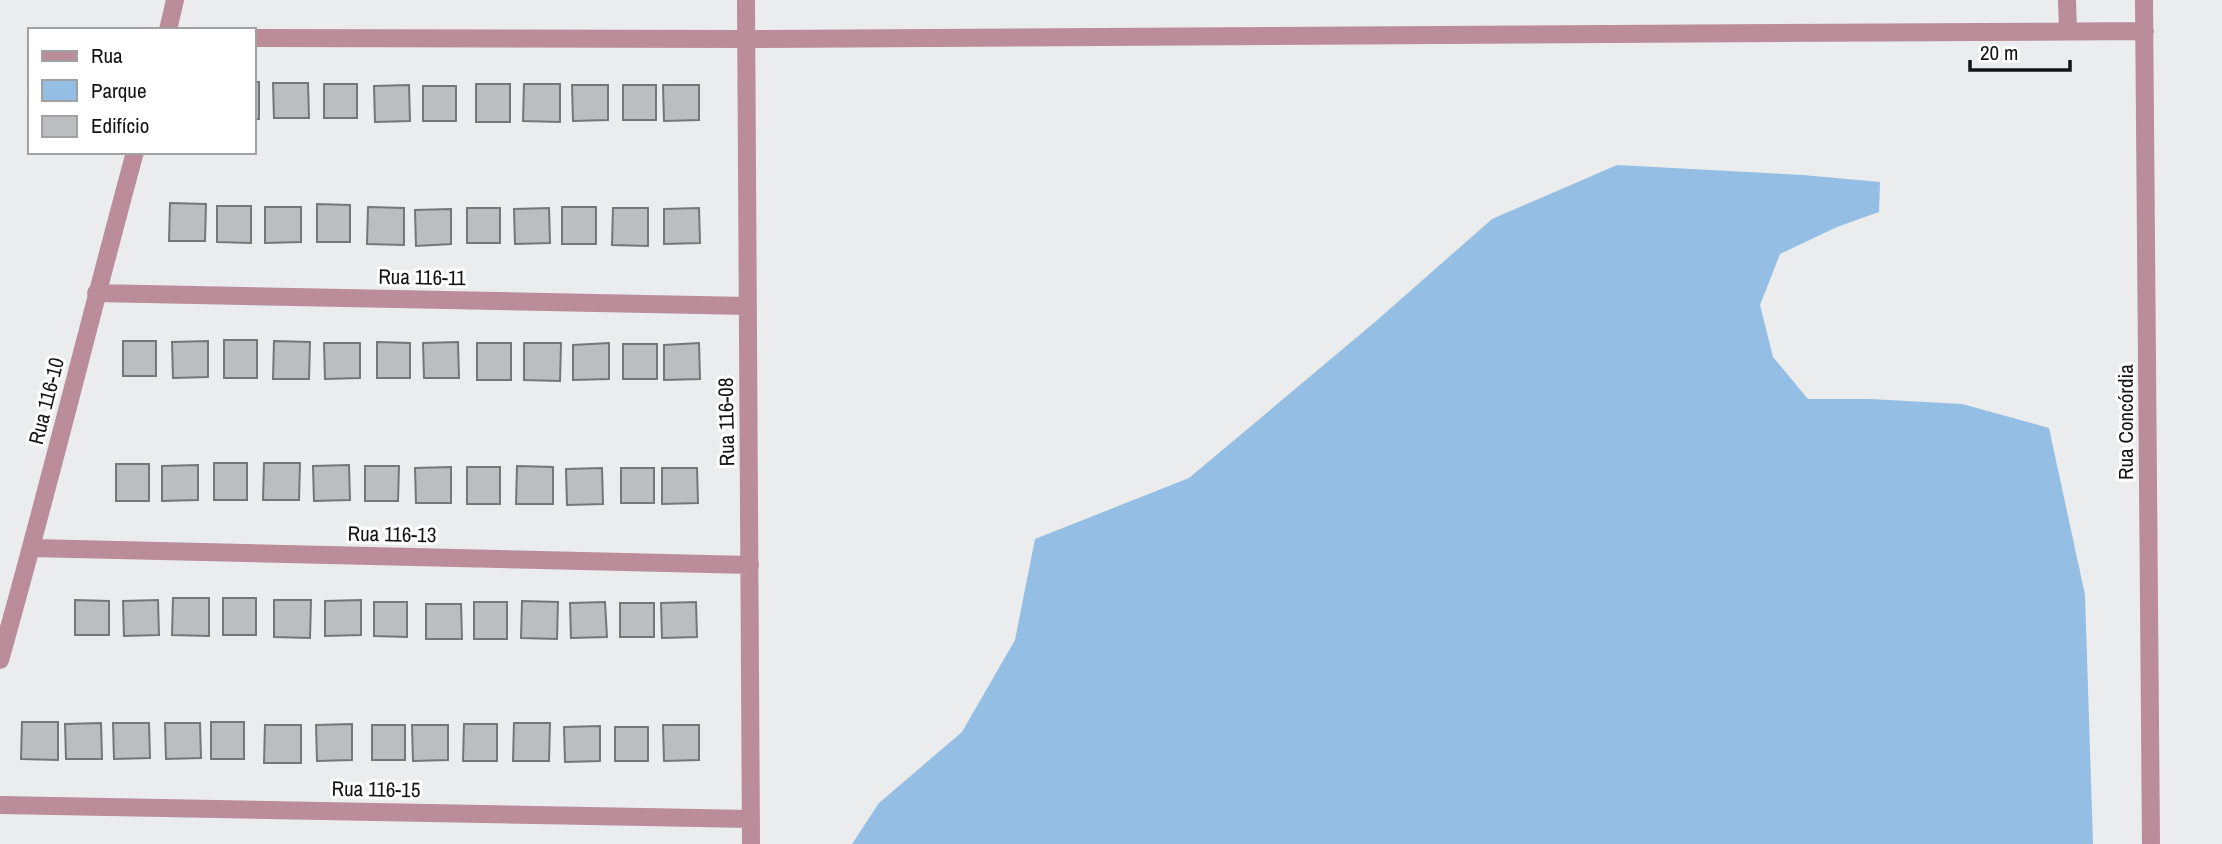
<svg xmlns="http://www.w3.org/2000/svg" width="2222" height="844" font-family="'Archivo Narrow',sans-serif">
	<rect width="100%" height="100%" fill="#eaeced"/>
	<path fill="#95bee4" d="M 1617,165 L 1803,175 L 1880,182 L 1879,212 L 1837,227 L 1780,254 L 1760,305 L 1773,357 L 1808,399 L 1870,399 L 1962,404 L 2049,428 L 2085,595 L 2093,844 L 852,844 L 879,803 L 962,732 L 1015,640 L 1035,539 L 1189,478 L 1375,322 L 1492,219 Z"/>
	<path fill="#bcbdbe" stroke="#757677" stroke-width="2" d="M 254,82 L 259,82 L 259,119 L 254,119 Z
		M 273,83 L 308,83 L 309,118 L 274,118 Z
		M 324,84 L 357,84 L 357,118 L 324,118 Z
		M 476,84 L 510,84 L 510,122 L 476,122 Z
		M 524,84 L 560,84 L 560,122 L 523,121 Z
		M 409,85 L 410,121 L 375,122 L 374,86 Z
		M 572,85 L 608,85 L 608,120 L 573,121 Z
		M 623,85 L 656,85 L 656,120 L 623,120 Z
		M 663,85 L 699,85 L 699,120 L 664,121 Z
		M 423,86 L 456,86 L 456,121 L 423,121 Z
		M 170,203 L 206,204 L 205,241 L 169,241 Z
		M 317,204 L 350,205 L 350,242 L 317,242 Z
		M 217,206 L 251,206 L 251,243 L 217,242 Z
		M 265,207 L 301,207 L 301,242 L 265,243 Z
		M 368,207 L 404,208 L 404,245 L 367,244 Z
		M 562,207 L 596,207 L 596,244 L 562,244 Z
		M 467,208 L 500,208 L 500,243 L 467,243 Z
		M 549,208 L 550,243 L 515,244 L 514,209 Z
		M 613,208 L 648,208 L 648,246 L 612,245 Z
		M 699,208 L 700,243 L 664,244 L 664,209 Z
		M 451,209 L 451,244 L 416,246 L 415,210 Z
		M 224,340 L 257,340 L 257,378 L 224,378 Z
		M 123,341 L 156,341 L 156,376 L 123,376 Z
		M 208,341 L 208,377 L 173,378 L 172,342 Z
		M 274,341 L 310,342 L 309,379 L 273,379 Z
		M 377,342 L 410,343 L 410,378 L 377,378 Z
		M 458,342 L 459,378 L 424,378 L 423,343 Z
		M 324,343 L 360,343 L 360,378 L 325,379 Z
		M 477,343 L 511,343 L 511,380 L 477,380 Z
		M 524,343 L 561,343 L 560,381 L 524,380 Z
		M 609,343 L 609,379 L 573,380 L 573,345 Z
		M 699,343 L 700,379 L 664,380 L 664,345 Z
		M 623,344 L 657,344 L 657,379 L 623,379 Z
		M 214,463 L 247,463 L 247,500 L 214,500 Z
		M 264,463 L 300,463 L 299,500 L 263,500 Z
		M 116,464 L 149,464 L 149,501 L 116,501 Z
		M 198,465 L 198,500 L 162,501 L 162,466 Z
		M 349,465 L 350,500 L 314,501 L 313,466 Z
		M 365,466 L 399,466 L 398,501 L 365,501 Z
		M 517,466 L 553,467 L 553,504 L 516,504 Z
		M 451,467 L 451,503 L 416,503 L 415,468 Z
		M 467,467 L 500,467 L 500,504 L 467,504 Z
		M 602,468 L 603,504 L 567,505 L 566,469 Z
		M 621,468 L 654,468 L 654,503 L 621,503 Z
		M 662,468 L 697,468 L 698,503 L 662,504 Z
		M 173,598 L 209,598 L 209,636 L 172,635 Z
		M 223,598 L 256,598 L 256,635 L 223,635 Z
		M 75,600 L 109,601 L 109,635 L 75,635 Z
		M 158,600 L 159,635 L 124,636 L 123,601 Z
		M 274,600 L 311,600 L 310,638 L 274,637 Z
		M 361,600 L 361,635 L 325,636 L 325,601 Z
		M 522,601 L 558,602 L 557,639 L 521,638 Z
		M 374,602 L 407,602 L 407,637 L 374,636 Z
		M 474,602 L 507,602 L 507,639 L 474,639 Z
		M 605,602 L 607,637 L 571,638 L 570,603 Z
		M 696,602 L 697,637 L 662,638 L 661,603 Z
		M 620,603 L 654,603 L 654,637 L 620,637 Z
		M 426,604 L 461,604 L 462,639 L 426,639 Z
		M 22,722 L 58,722 L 58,760 L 21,759 Z
		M 211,722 L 244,722 L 244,759 L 211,759 Z
		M 101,723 L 102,759 L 66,759 L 65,724 Z
		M 113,723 L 149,723 L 150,758 L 114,759 Z
		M 165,723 L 200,723 L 201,758 L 166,759 Z
		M 514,723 L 550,723 L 549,761 L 513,761 Z
		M 352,724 L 352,760 L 317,761 L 316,725 Z
		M 464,724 L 497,724 L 497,761 L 463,761 Z
		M 265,725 L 301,725 L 301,763 L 264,763 Z
		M 372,725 L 405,725 L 405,760 L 372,760 Z
		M 412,725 L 448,725 L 448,760 L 413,761 Z
		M 663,725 L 699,725 L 699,760 L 664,761 Z
		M 600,726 L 600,761 L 565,762 L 564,727 Z
		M 615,727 L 648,727 L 648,761 L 615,761 Z"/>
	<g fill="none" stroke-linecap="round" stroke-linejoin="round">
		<path stroke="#bb8c99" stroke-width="18" d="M 746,0 L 751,844
			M 2067,0 L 2068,31
			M 2144,0 L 2151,844
			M 168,30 L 175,0
			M 254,38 L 747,39 L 2145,31
			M 96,293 L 748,306
			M 32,548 L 750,565
			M 0,660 C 48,491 89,321 135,152
			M 0,805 L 751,819"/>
	</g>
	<g text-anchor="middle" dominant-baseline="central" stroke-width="6" stroke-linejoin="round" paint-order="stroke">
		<g font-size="21" fill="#131314" stroke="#fff">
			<text transform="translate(422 277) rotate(1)">Rua 116-11</text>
			<text transform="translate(46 401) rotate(-76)">Rua 116-10</text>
			<text transform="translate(726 422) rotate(-91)">Rua 116-08</text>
			<text transform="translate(2125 422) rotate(-90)">Rua Concórdia</text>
			<text transform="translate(392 534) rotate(1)">Rua 116-13</text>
			<text transform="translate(376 789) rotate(1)">Rua 116-15</text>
		</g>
	</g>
	<rect x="28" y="28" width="228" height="126" fill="#ffffff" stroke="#a1a1a1" stroke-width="2"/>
	<rect x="42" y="51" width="35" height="10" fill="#bb8c99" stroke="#a1a1a1" stroke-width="2"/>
	<text x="91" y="63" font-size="21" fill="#131314">Rua</text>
	<rect x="42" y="80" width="35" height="21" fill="#95bee4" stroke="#a1a1a1" stroke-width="2"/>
	<text x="91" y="98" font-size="21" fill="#131314">Parque</text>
	<rect x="42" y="116" width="35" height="21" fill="#bcbdbe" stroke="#a1a1a1" stroke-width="2"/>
	<text x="91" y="133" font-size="21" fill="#131314">Edifício</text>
	<path d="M1970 60v10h100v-10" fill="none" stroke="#131314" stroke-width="3.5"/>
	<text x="1980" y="60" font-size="21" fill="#131314" stroke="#ffffff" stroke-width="5" paint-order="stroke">20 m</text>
</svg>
